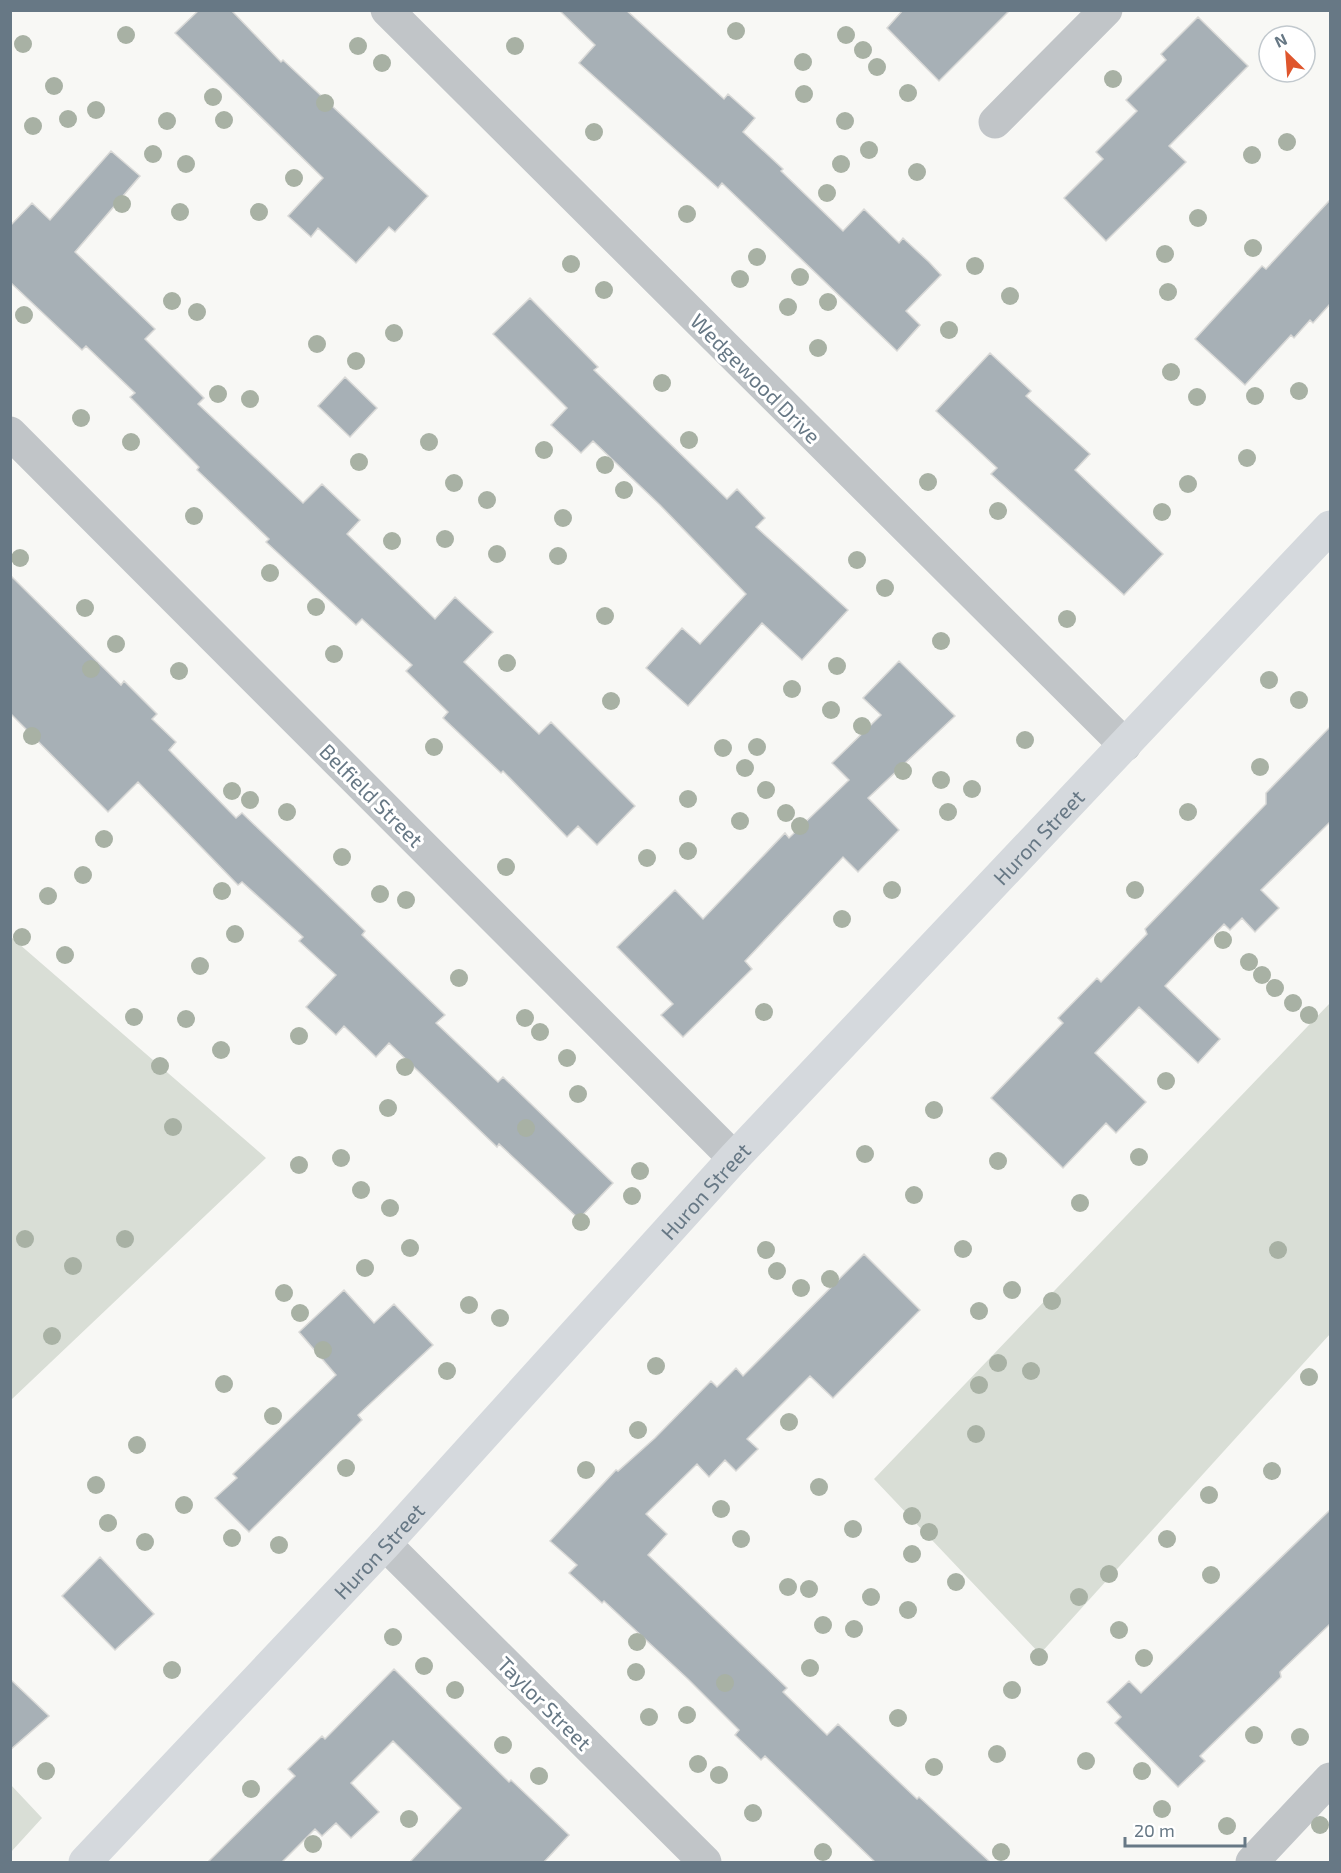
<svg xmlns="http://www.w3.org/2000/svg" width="1341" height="1873" font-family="'Exo 2',sans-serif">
	<rect width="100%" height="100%" fill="#f8f8f5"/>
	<path fill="#d9ded6" d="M 11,937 L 266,1158 L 11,1400 Z
		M 1330,1003 L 1330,1334 L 1040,1654 L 874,1479 Z
		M 11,1785 L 42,1818 L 11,1852 Z"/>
	<path fill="#a7b0b6" stroke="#d9d9d7" stroke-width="1.5" d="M 199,10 L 231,10 L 281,62 L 283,60 L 428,196 L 395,232 L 389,227 L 356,263 L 318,228 L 311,237 L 288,216 L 323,178 L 175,33 Z
		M 559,10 L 626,10 L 724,99 L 728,94 L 755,118 L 743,132 L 783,169 L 781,171 L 843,231 L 864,209 L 899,243 L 903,238 L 929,262 L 941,275 L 906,311 L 920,325 L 897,351 L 722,183 L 718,188 L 579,63 L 595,45 Z
		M 903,10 L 1010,10 L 939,81 L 887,28 Z
		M 1198,17 L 1248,66 L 1169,146 L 1186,162 L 1106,241 L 1064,198 L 1103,159 L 1096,152 L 1137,111 L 1126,100 L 1166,60 L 1161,54 Z
		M 111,151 L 140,176 L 75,252 L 155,329 L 145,339 L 204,398 L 198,404 L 303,503 L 322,484 L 360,520 L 347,534 L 435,619 L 455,597 L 493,632 L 464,662 L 539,734 L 551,722 L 635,806 L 597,845 L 578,826 L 567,837 L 503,771 L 501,773 L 443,718 L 448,712 L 406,671 L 412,665 L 362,619 L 356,625 L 266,542 L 269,539 L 197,470 L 199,467 L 130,397 L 135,393 L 86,346 L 82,350 L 10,282 L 10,226 L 32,203 L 50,220 Z
		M 1330,200 L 1330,304 L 1313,323 L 1310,320 L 1294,338 L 1291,335 L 1245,385 L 1195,339 L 1262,266 L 1266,269 Z
		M 530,298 L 598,367 L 594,370 L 727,499 L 737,489 L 765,518 L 756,527 L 848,610 L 802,660 L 762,623 L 688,706 L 646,668 L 682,628 L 700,644 L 746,594 L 660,505 L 593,441 L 581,453 L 551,425 L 567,408 L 493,334 Z
		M 990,353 L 1031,391 L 1026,396 L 1090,454 L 1075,470 L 1163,554 L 1124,595 L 991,474 L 997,468 L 936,411 Z
		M 345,377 L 377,408 L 350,437 L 318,406 Z
		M 10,575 L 121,685 L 124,681 L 157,714 L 152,719 L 176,742 L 169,750 L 236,818 L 242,813 L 365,931 L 362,935 L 445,1015 L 436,1023 L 498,1082 L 503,1077 L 613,1183 L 579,1219 L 499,1144 L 497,1147 L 389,1043 L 376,1057 L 344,1026 L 336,1035 L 306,1007 L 336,975 L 299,941 L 303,937 L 242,882 L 238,885 L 138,782 L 108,812 L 10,713 Z
		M 899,661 L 955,716 L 868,798 L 899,830 L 858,872 L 843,857 L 745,961 L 752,969 L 683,1037 L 661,1015 L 673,1004 L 617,947 L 675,890 L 703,919 L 785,833 L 789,838 L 849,780 L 832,763 L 881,715 L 863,698 Z
		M 1330,727 L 1330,822 L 1261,890 L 1279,908 L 1255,932 L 1242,918 L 1230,930 L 1224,924 L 1165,986 L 1220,1039 L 1198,1063 L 1139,1007 L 1095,1053 L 1146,1102 L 1116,1133 L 1106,1123 L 1063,1168 L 991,1098 L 1063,1023 L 1058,1018 L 1097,978 L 1101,982 L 1147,934 L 1145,929 L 1266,804 L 1266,793 Z
		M 864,1254 L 920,1310 L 833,1398 L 810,1376 L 747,1439 L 758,1449 L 736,1471 L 725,1460 L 709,1477 L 697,1464 L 646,1514 L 667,1534 L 648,1555 L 787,1688 L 783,1692 L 827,1735 L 838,1724 L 917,1799 L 919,1797 L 991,1863 L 876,1863 L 765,1756 L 761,1760 L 735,1735 L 739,1730 L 688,1679 L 604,1601 L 602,1603 L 569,1573 L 577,1565 L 550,1541 L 616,1470 L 618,1471 L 655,1438 L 711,1381 L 717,1387 L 736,1368 L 743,1376 Z
		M 344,1290 L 374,1323 L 394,1304 L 433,1345 L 358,1415 L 362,1420 L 249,1532 L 215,1498 L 237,1478 L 233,1474 L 336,1375 L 299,1332 Z
		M 1330,1510 L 1330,1624 L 1280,1672 L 1281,1677 L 1200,1756 L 1205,1761 L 1178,1787 L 1115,1723 L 1121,1717 L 1107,1702 L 1129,1681 L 1141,1693 Z
		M 100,1557 L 154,1614 L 115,1650 L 62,1596 Z
		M 394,1669 L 509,1782 L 511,1780 L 569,1835 L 543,1863 L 409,1863 L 461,1808 L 393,1741 L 351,1783 L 379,1812 L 351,1838 L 336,1823 L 322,1836 L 315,1829 L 281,1863 L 207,1863 L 295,1776 L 288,1769 L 322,1736 L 325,1739 Z
		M 10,1679 L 49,1716 L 10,1750 Z"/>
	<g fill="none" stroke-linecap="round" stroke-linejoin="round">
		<path stroke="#c1c5c8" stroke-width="33" d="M 387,10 L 1125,745
			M 995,122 L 1106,10
			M 10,433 L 734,1158
			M 385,1544 L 705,1862
			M 1252,1862 L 1330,1779"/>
		<path stroke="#d5d9dd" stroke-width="33" id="s1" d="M 85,1862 L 385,1544 L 734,1158 L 1330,527"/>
	</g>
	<g fill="#a8b1a4">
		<circle cx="736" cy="31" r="9"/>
		<circle cx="126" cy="35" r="9"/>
		<circle cx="846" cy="35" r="9"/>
		<circle cx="23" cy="44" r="9"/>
		<circle cx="358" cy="46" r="9"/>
		<circle cx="515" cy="46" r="9"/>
		<circle cx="863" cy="50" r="9"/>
		<circle cx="803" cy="62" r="9"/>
		<circle cx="382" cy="63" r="9"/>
		<circle cx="877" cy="67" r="9"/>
		<circle cx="1113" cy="79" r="9"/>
		<circle cx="54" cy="86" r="9"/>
		<circle cx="908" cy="93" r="9"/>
		<circle cx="804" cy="94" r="9"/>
		<circle cx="213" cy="97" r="9"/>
		<circle cx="325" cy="103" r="9"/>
		<circle cx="96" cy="110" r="9"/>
		<circle cx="68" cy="119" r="9"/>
		<circle cx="224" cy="120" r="9"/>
		<circle cx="167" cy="121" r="9"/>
		<circle cx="845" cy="121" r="9"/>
		<circle cx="33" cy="126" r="9"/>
		<circle cx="594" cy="132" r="9"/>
		<circle cx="1287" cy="142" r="9"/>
		<circle cx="869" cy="150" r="9"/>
		<circle cx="153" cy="154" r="9"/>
		<circle cx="1252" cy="155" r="9"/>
		<circle cx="186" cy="164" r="9"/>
		<circle cx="841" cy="164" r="9"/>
		<circle cx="917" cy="172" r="9"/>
		<circle cx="294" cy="178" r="9"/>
		<circle cx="827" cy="193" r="9"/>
		<circle cx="122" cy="204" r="9"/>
		<circle cx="180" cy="212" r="9"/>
		<circle cx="259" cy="212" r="9"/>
		<circle cx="687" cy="214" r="9"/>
		<circle cx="1198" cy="218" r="9"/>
		<circle cx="1253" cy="248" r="9"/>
		<circle cx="1165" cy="254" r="9"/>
		<circle cx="757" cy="257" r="9"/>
		<circle cx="571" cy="264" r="9"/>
		<circle cx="975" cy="266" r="9"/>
		<circle cx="800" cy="277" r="9"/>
		<circle cx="740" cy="279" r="9"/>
		<circle cx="604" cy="290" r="9"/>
		<circle cx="1168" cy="292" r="9"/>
		<circle cx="1010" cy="296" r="9"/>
		<circle cx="172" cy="301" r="9"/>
		<circle cx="828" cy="302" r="9"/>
		<circle cx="788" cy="307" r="9"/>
		<circle cx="197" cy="312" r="9"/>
		<circle cx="24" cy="315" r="9"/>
		<circle cx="949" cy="330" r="9"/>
		<circle cx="394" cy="333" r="9"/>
		<circle cx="317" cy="344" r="9"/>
		<circle cx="818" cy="348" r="9"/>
		<circle cx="356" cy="361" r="9"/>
		<circle cx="1171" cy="372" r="9"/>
		<circle cx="662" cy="383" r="9"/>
		<circle cx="1299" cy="391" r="9"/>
		<circle cx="218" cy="394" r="9"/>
		<circle cx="1255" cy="396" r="9"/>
		<circle cx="1197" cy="397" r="9"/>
		<circle cx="250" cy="399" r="9"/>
		<circle cx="81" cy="418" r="9"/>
		<circle cx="689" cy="440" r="9"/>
		<circle cx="131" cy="442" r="9"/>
		<circle cx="429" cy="442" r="9"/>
		<circle cx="544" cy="450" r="9"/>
		<circle cx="1247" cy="458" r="9"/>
		<circle cx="359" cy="462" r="9"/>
		<circle cx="605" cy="465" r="9"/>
		<circle cx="928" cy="482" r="9"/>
		<circle cx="454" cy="483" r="9"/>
		<circle cx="1188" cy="484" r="9"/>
		<circle cx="624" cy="490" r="9"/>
		<circle cx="487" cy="500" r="9"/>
		<circle cx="998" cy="511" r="9"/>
		<circle cx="1162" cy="512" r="9"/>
		<circle cx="194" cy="516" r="9"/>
		<circle cx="563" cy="518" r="9"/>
		<circle cx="445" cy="539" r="9"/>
		<circle cx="392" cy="541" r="9"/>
		<circle cx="497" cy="554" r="9"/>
		<circle cx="558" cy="556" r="9"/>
		<circle cx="20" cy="558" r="9"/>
		<circle cx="857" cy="560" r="9"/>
		<circle cx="270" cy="573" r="9"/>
		<circle cx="885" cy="588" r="9"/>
		<circle cx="316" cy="607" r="9"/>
		<circle cx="85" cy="608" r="9"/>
		<circle cx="605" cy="616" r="9"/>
		<circle cx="1067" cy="619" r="9"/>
		<circle cx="941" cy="641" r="9"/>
		<circle cx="116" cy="644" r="9"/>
		<circle cx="334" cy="654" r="9"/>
		<circle cx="507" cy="663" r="9"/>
		<circle cx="837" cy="666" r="9"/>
		<circle cx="91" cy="669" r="9"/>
		<circle cx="179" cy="671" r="9"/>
		<circle cx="1269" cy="680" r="9"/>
		<circle cx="792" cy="689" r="9"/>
		<circle cx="1299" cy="700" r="9"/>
		<circle cx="611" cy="701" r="9"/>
		<circle cx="831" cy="710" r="9"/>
		<circle cx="862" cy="726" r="9"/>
		<circle cx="32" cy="736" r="9"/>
		<circle cx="1025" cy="740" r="9"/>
		<circle cx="434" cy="747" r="9"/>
		<circle cx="757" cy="747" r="9"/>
		<circle cx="723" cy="748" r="9"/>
		<circle cx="1260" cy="767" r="9"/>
		<circle cx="745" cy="768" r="9"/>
		<circle cx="903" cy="771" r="9"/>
		<circle cx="941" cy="780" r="9"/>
		<circle cx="972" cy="789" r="9"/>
		<circle cx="766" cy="790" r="9"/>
		<circle cx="232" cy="791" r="9"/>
		<circle cx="688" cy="799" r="9"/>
		<circle cx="250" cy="800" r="9"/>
		<circle cx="287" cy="812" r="9"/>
		<circle cx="948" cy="812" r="9"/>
		<circle cx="1188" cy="812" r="9"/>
		<circle cx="786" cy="813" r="9"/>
		<circle cx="740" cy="821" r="9"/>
		<circle cx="800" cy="826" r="9"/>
		<circle cx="104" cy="839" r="9"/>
		<circle cx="688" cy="851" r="9"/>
		<circle cx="342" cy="857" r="9"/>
		<circle cx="647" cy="858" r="9"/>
		<circle cx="506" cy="867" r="9"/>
		<circle cx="83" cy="875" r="9"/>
		<circle cx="892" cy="890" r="9"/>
		<circle cx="1135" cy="890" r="9"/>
		<circle cx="222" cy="891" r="9"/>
		<circle cx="380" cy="894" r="9"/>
		<circle cx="48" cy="896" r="9"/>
		<circle cx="406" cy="900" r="9"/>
		<circle cx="842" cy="919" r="9"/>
		<circle cx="235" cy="934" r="9"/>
		<circle cx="22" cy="937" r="9"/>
		<circle cx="1223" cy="940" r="9"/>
		<circle cx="65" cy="955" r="9"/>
		<circle cx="1249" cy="962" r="9"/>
		<circle cx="200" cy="966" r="9"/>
		<circle cx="1262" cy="975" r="9"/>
		<circle cx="459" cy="978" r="9"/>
		<circle cx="1275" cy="988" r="9"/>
		<circle cx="1293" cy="1003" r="9"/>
		<circle cx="764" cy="1012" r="9"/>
		<circle cx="1309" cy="1015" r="9"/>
		<circle cx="134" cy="1017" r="9"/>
		<circle cx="525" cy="1018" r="9"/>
		<circle cx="186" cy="1019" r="9"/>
		<circle cx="540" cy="1032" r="9"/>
		<circle cx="299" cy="1036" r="9"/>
		<circle cx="221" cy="1050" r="9"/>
		<circle cx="567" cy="1058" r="9"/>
		<circle cx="160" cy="1066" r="9"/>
		<circle cx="405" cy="1067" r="9"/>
		<circle cx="1166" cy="1081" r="9"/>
		<circle cx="578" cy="1094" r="9"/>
		<circle cx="388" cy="1108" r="9"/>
		<circle cx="934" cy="1110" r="9"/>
		<circle cx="173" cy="1127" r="9"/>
		<circle cx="526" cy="1128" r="9"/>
		<circle cx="865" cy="1154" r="9"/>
		<circle cx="1139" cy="1157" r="9"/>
		<circle cx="341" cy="1158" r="9"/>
		<circle cx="998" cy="1161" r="9"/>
		<circle cx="299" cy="1165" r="9"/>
		<circle cx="640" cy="1171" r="9"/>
		<circle cx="361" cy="1190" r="9"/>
		<circle cx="914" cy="1195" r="9"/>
		<circle cx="632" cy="1196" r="9"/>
		<circle cx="1080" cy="1203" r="9"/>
		<circle cx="390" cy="1208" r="9"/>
		<circle cx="581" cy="1222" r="9"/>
		<circle cx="25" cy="1239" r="9"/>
		<circle cx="125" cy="1239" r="9"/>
		<circle cx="410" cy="1248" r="9"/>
		<circle cx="963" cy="1249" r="9"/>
		<circle cx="766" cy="1250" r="9"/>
		<circle cx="1278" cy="1250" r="9"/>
		<circle cx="73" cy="1266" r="9"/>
		<circle cx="365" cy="1268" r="9"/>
		<circle cx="777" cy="1271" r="9"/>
		<circle cx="830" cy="1279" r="9"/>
		<circle cx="801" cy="1288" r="9"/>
		<circle cx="1012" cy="1290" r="9"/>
		<circle cx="284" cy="1293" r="9"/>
		<circle cx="1052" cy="1301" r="9"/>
		<circle cx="469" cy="1305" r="9"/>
		<circle cx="979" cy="1311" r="9"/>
		<circle cx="300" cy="1313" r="9"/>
		<circle cx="500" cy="1318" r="9"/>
		<circle cx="52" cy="1336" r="9"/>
		<circle cx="323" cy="1350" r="9"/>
		<circle cx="998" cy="1363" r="9"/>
		<circle cx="656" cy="1366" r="9"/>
		<circle cx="447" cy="1371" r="9"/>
		<circle cx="1031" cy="1371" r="9"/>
		<circle cx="1309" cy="1377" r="9"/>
		<circle cx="224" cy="1384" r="9"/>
		<circle cx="979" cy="1385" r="9"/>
		<circle cx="273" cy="1416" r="9"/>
		<circle cx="789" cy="1422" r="9"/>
		<circle cx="638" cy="1430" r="9"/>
		<circle cx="976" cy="1434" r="9"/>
		<circle cx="137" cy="1445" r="9"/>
		<circle cx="346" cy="1468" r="9"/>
		<circle cx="586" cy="1470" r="9"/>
		<circle cx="1272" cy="1471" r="9"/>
		<circle cx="96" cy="1485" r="9"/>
		<circle cx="819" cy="1487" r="9"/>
		<circle cx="1209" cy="1495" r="9"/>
		<circle cx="184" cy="1505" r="9"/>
		<circle cx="721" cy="1509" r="9"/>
		<circle cx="912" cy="1516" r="9"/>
		<circle cx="108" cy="1523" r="9"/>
		<circle cx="853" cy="1529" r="9"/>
		<circle cx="929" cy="1532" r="9"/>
		<circle cx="232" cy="1538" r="9"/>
		<circle cx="741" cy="1539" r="9"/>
		<circle cx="1167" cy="1539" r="9"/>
		<circle cx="145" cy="1542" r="9"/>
		<circle cx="279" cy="1545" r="9"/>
		<circle cx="912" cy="1554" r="9"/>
		<circle cx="1109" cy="1574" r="9"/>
		<circle cx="1211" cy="1575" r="9"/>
		<circle cx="956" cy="1582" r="9"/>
		<circle cx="788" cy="1587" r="9"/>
		<circle cx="809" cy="1589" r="9"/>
		<circle cx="871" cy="1597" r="9"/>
		<circle cx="1079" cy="1597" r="9"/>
		<circle cx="908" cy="1610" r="9"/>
		<circle cx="823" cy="1625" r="9"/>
		<circle cx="854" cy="1629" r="9"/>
		<circle cx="1119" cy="1630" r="9"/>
		<circle cx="393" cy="1637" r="9"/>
		<circle cx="637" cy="1642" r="9"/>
		<circle cx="1039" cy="1657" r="9"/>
		<circle cx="1144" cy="1658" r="9"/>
		<circle cx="424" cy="1666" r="9"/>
		<circle cx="810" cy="1668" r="9"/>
		<circle cx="172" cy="1670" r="9"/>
		<circle cx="636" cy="1672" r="9"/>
		<circle cx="725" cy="1683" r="9"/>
		<circle cx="455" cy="1690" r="9"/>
		<circle cx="1012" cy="1690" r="9"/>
		<circle cx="687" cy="1715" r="9"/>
		<circle cx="649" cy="1717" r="9"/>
		<circle cx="898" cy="1718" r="9"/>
		<circle cx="1254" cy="1735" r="9"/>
		<circle cx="1300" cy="1737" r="9"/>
		<circle cx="503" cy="1745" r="9"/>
		<circle cx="997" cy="1754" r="9"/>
		<circle cx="1086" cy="1761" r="9"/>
		<circle cx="698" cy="1764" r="9"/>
		<circle cx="934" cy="1767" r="9"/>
		<circle cx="46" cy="1771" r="9"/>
		<circle cx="1142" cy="1771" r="9"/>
		<circle cx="719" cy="1775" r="9"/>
		<circle cx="539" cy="1776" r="9"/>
		<circle cx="251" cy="1789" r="9"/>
		<circle cx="1162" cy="1809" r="9"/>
		<circle cx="753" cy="1813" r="9"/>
		<circle cx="409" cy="1819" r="9"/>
		<circle cx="1320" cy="1825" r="9"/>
		<circle cx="1227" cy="1826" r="9"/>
		<circle cx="313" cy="1844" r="9"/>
		<circle cx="823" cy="1852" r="9"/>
		<circle cx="1001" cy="1852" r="9"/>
	</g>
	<g text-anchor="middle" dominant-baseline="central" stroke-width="6" stroke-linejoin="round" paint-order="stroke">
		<g font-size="21" fill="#677885" stroke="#fff">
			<text transform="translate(756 378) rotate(45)">Wedgewood Drive</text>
			<text transform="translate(372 795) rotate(45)">Belfield Street</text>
			<text stroke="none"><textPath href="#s1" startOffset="1400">Huron Street</textPath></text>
			<text stroke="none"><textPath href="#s1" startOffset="914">Huron Street</textPath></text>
			<text stroke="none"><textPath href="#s1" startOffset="428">Huron Street</textPath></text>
			<text transform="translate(545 1703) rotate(45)">Taylor Street</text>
		</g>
	</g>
	<rect width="1341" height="1873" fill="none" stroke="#677885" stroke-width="24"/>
	<g transform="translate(1287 54) rotate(335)"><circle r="28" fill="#ffffff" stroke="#c2c9ce" stroke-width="1.5"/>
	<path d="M0-4.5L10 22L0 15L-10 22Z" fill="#df562d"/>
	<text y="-9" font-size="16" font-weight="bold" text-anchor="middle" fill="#677885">N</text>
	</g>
	<path d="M1125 1837v9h120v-9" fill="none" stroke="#677885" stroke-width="3"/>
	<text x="1134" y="1837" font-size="18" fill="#677885" stroke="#ffffff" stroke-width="4.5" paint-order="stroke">20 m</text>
</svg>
